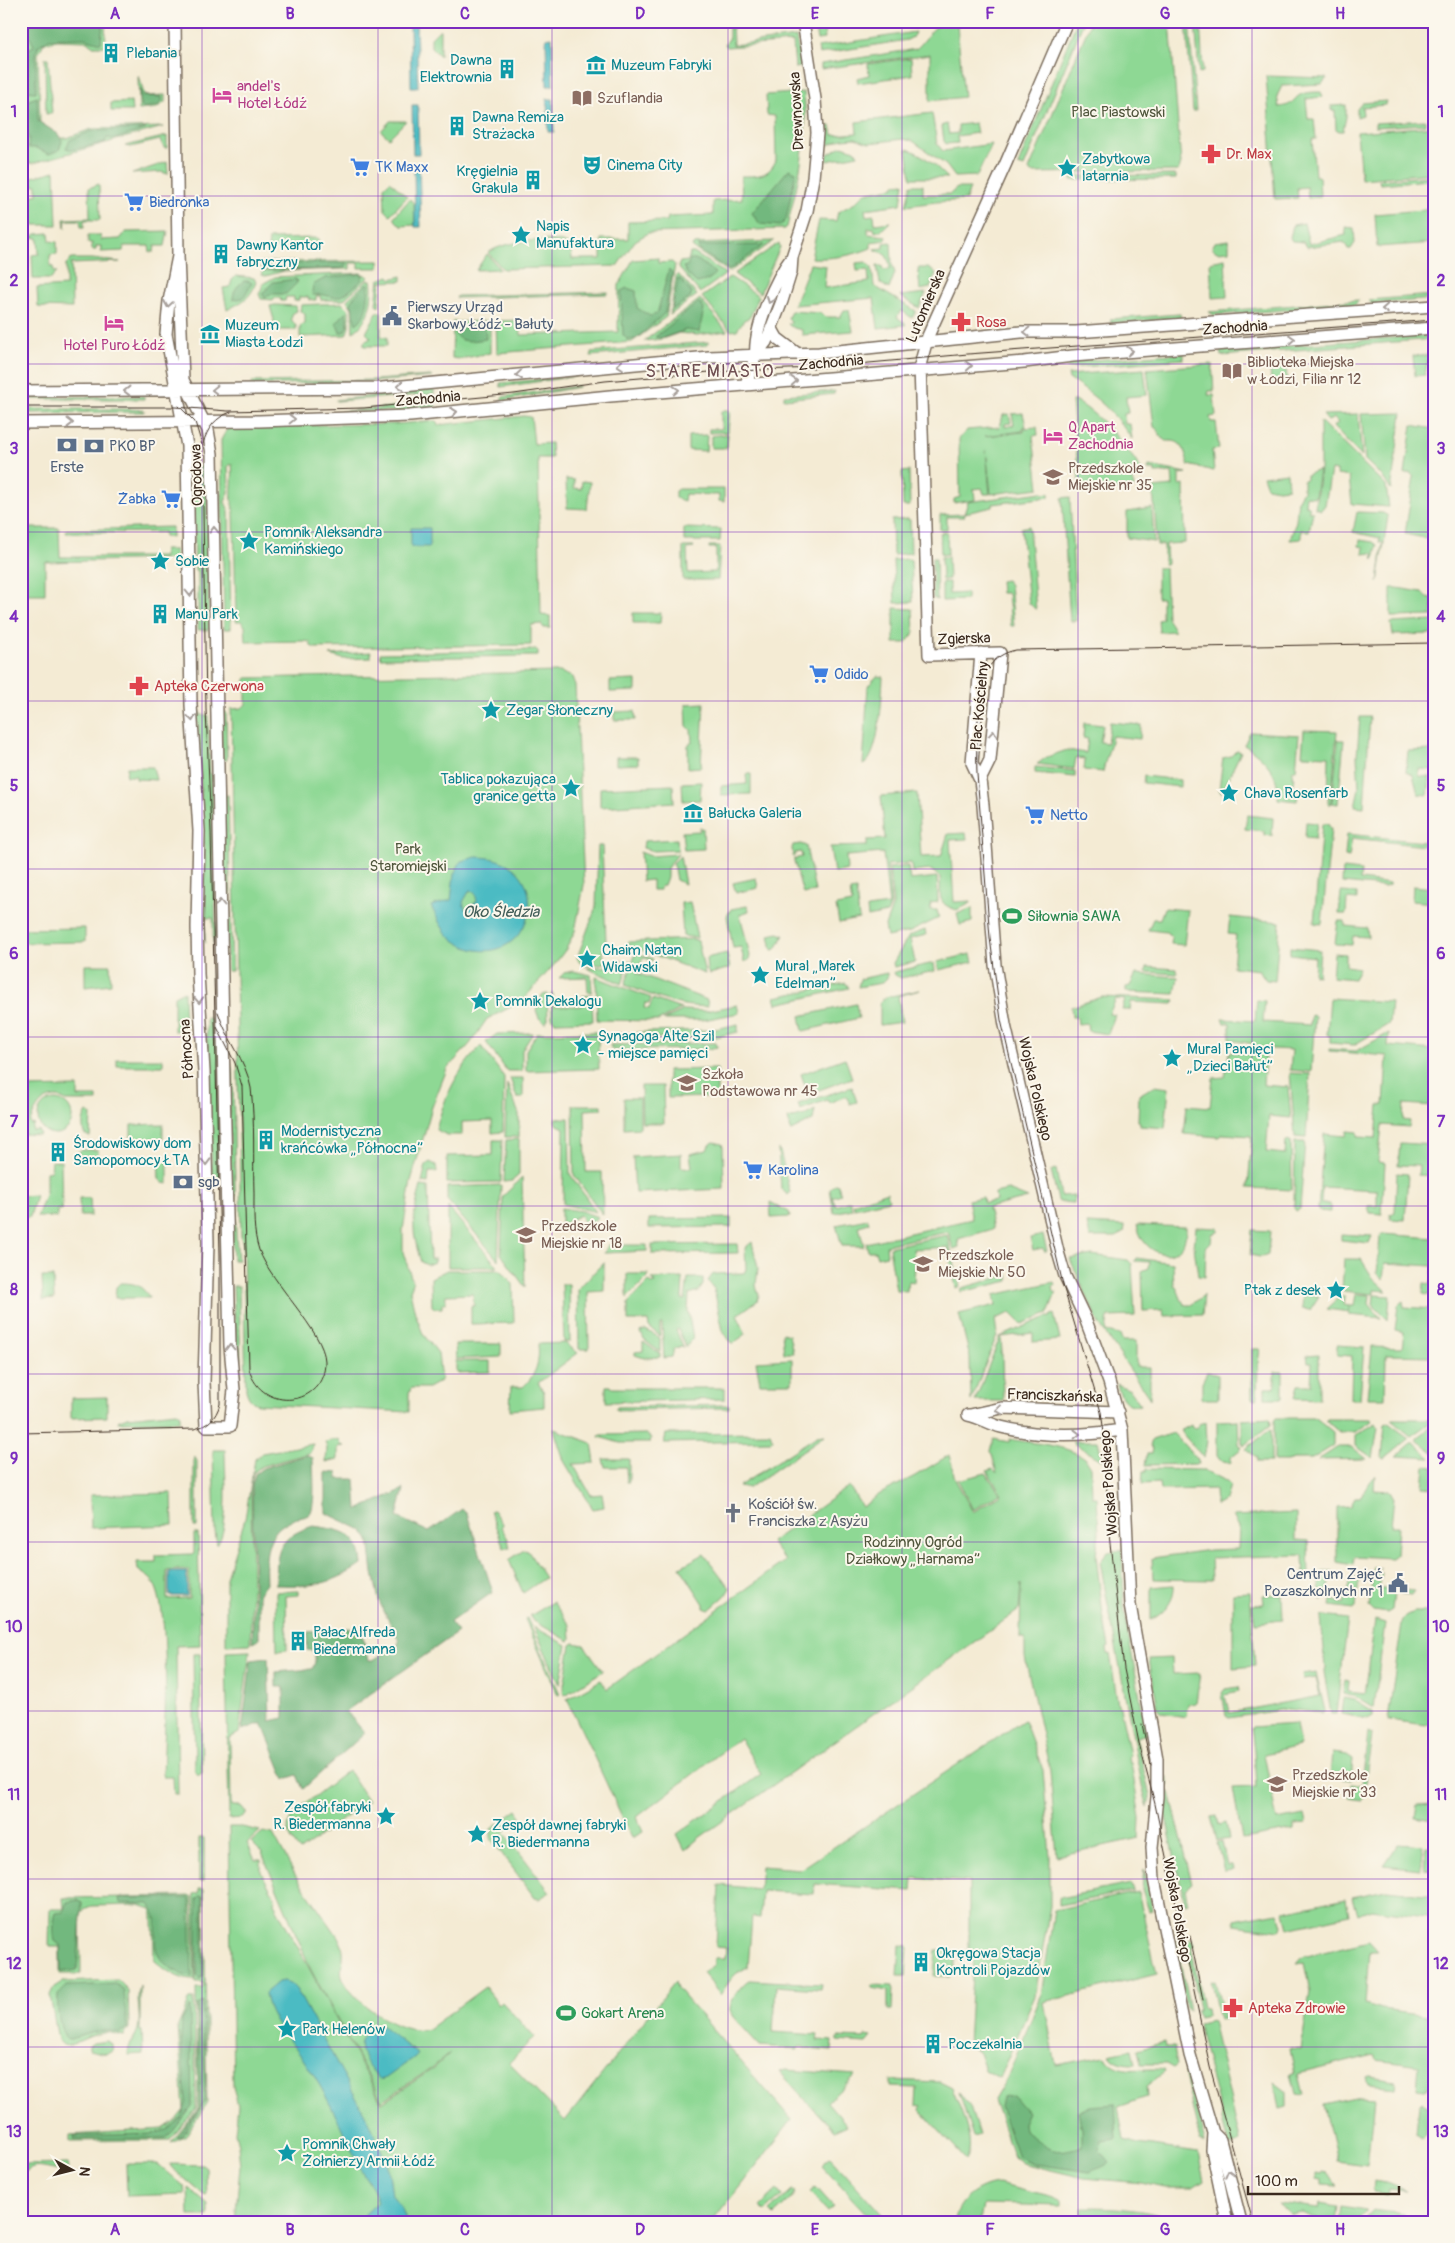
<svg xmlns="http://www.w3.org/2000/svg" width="1455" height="2243" font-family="Pangolin,sans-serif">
	<rect width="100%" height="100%" fill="#fbf7ec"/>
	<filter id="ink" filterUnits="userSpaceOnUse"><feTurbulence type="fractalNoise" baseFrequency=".02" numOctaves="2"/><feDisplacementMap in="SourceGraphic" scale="10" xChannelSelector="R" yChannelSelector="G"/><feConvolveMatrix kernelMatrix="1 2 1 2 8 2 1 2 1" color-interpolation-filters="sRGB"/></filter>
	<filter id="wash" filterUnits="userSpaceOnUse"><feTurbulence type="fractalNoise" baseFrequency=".0096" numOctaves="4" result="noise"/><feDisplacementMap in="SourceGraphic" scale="20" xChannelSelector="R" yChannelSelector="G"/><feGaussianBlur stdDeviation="1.12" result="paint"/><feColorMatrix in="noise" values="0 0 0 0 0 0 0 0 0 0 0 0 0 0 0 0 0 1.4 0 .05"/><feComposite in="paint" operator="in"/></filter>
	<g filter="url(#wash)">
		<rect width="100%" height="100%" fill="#f4ebd4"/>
		<path fill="#8ed894" stroke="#648159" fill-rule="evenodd" d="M 21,21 L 112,21 L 105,22 L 106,46 L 93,46 L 87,41 L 57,40 L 44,43 L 38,54 L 40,122 L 42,127 L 60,138 L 67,138 L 91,129 L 163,127 L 34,163 L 21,163 Z
			M 729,21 L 732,21 L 733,45 L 796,37 L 801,67 L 795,68 L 793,42 L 727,47 L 725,44 L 729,39 Z
			M 814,21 L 823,21 L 825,39 L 817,40 Z
			M 952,21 L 995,21 L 957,25 L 964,97 L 930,101 L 930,54 L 821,69 L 821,64 L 916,49 C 931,36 929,25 952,21 Z
			M 1077,21 L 1084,21 L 1024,167 L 1018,165 Z
			M 1091,21 L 1170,21 L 1181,164 L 1178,171 L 1031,173 L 1029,170 Z
			M 1186,21 L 1189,21 L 1196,111 L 1193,111 Z
			M 1195,21 L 1200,21 L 1203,72 L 1199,73 Z
			M 440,29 L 440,56 L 431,47 L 431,38 Z
			M 915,32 L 913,37 L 907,40 L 819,54 L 818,47 Z
			M 45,58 L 48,58 L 52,113 L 46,114 Z
			M 911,58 L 912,75 L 858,83 L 857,78 L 869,75 L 868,64 Z
			M 138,76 L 145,96 L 165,95 L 165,102 L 157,108 L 139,110 Z
			M 1266,76 L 1327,78 L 1322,84 L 1282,86 L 1277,96 L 1279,107 C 1294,105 1290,102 1300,95 C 1305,92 1315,92 1321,92 L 1323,97 L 1306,99 L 1308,119 L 1314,119 L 1316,139 L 1312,139 L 1315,176 L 1319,176 L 1320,197 L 1308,198 L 1307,187 L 1297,188 L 1298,198 L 1275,199 Z
			M 804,92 C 809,138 798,182 787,227 L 785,229 L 648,233 L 635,241 L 617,266 L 503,269 L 488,253 C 502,241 558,235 571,246 L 572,259 L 601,259 L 601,239 L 628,239 L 628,222 L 667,221 L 668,217 L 713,215 L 713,201 L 742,199 L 741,176 C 757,176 769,177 776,160 L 775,116 L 767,115 L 766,95 Z
			M 1386,101 L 1385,105 L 1362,107 L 1363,115 L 1357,117 L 1357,109 L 1362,103 Z
			M 131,102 L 132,111 L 111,111 L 111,103 Z
			M 1346,105 L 1346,117 L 1343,131 L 1338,131 L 1336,129 L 1335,111 L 1332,111 L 1331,106 Z
			M 932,113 L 937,144 L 943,151 L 992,144 L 977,176 L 955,177 L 946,165 L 913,141 L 903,139 L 869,143 L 855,138 L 842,139 L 829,145 L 828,126 L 831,126 L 833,135 L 857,133 L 856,122 Z
			M 1425,120 L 1425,124 L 1375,127 L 1375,123 Z
			M 390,121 L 406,121 L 389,138 L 381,131 Z
			M 975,123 L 977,133 L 957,136 L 958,143 L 946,144 L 944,141 L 942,127 L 943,125 L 947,124 L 949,134 L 958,133 L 958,125 Z
			M 1434,126 L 1434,173 L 1361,179 L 1357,132 Z
			M 167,136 L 167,148 L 164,148 L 160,140 L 131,147 L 125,146 Z
			M 842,146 L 855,150 L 858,155 L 827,161 L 828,154 Z
			M 907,149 C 923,153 937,167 948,178 L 911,178 Z
			M 167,162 L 168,174 L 161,172 L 132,174 Z
			M 55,171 L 57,225 L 34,225 L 31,221 L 30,195 L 37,195 L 37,185 L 21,185 L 21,180 Z
			M 1176,175 L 1176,179 L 1071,180 L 1071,176 Z
			M 1429,176 L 1429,180 L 1380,184 L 1379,180 Z
			M 390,181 L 407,197 L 390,215 L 385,210 L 384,187 Z
			M 904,183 L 901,204 L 865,209 L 866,216 L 874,215 L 875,224 L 890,222 L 882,230 L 875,232 L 874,228 L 868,228 L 868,234 L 886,236 L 886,240 L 871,242 L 871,248 C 852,256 831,259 811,258 L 819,220 L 836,221 L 838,212 L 855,203 L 865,193 L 895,187 L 895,184 Z
			M 99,184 L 100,220 L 84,220 L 84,227 L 81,227 L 80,220 L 66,220 L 65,228 L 64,219 L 90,218 L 89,188 Z
			M 911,185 L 923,185 L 923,195 L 950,194 L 957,188 L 970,188 L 966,200 L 936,202 L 906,206 Z
			M 410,199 L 414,204 L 415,225 L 401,226 L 393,218 Z
			M 1434,209 L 1434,243 L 1377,247 L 1375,214 Z
			M 1304,223 L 1309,244 L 1346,235 L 1345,227 L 1354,228 L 1355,243 L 1351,249 L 1348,249 L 1344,242 L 1307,247 L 1304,242 L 1292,241 L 1290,238 L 1293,225 Z
			M 168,231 L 165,246 L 155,246 L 154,252 L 150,252 L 149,246 L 124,246 L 123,251 L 101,252 L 101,246 L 96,246 L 96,250 L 92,250 L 92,243 L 88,243 L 88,235 L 100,235 L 101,240 L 120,239 L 126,232 Z
			M 49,233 L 50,241 L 57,242 L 57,254 L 50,255 L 50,266 L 53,267 L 54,272 L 57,272 L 51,279 L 33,279 L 32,255 L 39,254 L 38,238 L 32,237 L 36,234 Z
			M 318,238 L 319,247 L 268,248 L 269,239 Z
			M 1229,240 L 1229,251 L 1217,252 L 1213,249 L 1212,246 L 1214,242 Z
			M 774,241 L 729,272 L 693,248 L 692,246 L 694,244 Z
			M 891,242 L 892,264 L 895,273 L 889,289 L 880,283 L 877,266 L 882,266 L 883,270 L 890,269 C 889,256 886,254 874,249 L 884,248 L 884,243 Z
			M 779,243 L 780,247 L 760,293 L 734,274 Z
			M 690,253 L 694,253 L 726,274 L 700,293 L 678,267 L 680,262 L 688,261 Z
			M 487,254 L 500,269 L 476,270 Z
			M 658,258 L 658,263 L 672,262 L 675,265 L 666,317 L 632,342 L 497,353 L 496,321 L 520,320 L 521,335 L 618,332 L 619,285 L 633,260 Z
			M 71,259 L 92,259 L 120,262 L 71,264 L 72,308 L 38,307 L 37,288 L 66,286 L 66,265 Z
			M 1225,259 L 1227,297 L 1212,298 L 1210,262 Z
			M 379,261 L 379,268 L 359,268 L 359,263 L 350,263 L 350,269 L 284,271 L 266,276 L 262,275 L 261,262 Z
			M 866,262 L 872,268 L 874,286 L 916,311 L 912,318 L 901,310 L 897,317 L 906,324 L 905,325 L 878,328 L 874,298 L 794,305 L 810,264 L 826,266 L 824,288 L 869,282 L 868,270 L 857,271 L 856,263 Z
			M 918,268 L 928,268 L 936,273 L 930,288 L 920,290 Z
			M 361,273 L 369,277 L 343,300 L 321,300 L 320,296 L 316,296 L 316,300 L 309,300 L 308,297 L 299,297 L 299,300 L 294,301 L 294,297 L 286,297 L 285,301 L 281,301 L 280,298 L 274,298 L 274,300 L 261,299 L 259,294 L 264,283 L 275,277 Z
			M 678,274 L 697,295 L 670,315 L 676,277 Z
			M 236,276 L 254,278 L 256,282 C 250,300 241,302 227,310 L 223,288 L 230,287 L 232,280 Z
			M 389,276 L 391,279 L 402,276 L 402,281 L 381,282 L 379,307 L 376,304 L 379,280 Z
			M 730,277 L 759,296 L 750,317 L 744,320 L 737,330 L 731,331 L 702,297 Z
			M 368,280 L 371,280 C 374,296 369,324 353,332 L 352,308 L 347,300 Z
			M 608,292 L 607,294 L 456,298 L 457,296 Z
			M 926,293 L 919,308 L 900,296 Z
			M 1434,295 L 1434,299 L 1372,304 L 1368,300 Z
			M 700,299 L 727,331 L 697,335 L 679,333 L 662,339 L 644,341 Z
			M 1359,300 L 1355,305 L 1214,315 L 1209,312 Z
			M 342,303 L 349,310 L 349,327 L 346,335 L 300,337 L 300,326 L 305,323 L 305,314 L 300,311 L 301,305 Z
			M 275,305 L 296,306 L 297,311 L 293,313 L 291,319 L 296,326 L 296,330 L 270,330 L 274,320 L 270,306 Z
			M 844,310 L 849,310 L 853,331 L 802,335 L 802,330 L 794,328 L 788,324 L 792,322 L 788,318 L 791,311 L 820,313 L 826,317 L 840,317 Z
			M 377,312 L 381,312 L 381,337 L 387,337 L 387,346 L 364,346 L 364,342 L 371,338 L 366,333 Z
			M 1180,314 L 1181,318 L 1112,323 L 1110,319 Z
			M 490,321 L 490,353 L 460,359 L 452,358 L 453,322 Z
			M 1430,335 L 1433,339 L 1221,356 L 1220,351 Z
			M 708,342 L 708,345 L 591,356 L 591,352 Z
			M 1184,353 L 1184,359 L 1067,368 L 1068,362 Z
			M 1429,355 L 1425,375 L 1415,376 L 1413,356 Z
			M 1212,364 L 1214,391 L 1209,391 L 1208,395 L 1214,395 L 1216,416 L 1210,417 L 1211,422 L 1216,422 L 1219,449 L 1212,450 L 1214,471 L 1188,465 C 1186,455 1184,441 1171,441 C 1167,441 1166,442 1163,439 C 1159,434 1159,430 1154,427 L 1147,369 Z
			M 1270,367 L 1286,367 L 1287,379 L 1292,384 L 1271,385 Z
			M 1144,369 L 1147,395 L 1126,397 L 1128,413 L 1124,414 L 1125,424 L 1130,424 L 1132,439 C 1111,409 1099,399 1069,379 L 1068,375 Z
			M 430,376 L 432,377 L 384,381 L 252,385 L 252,382 L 375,380 Z
			M 577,376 L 501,387 L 500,383 Z
			M 578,386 L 578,387 L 502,401 L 502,397 Z
			M 434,389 L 434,394 L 336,401 L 336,400 Z
			M 835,391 L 834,394 L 784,399 L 784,395 Z
			M 144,396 L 144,399 L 21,399 L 21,397 Z
			M 1072,401 L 1076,401 C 1103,418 1125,444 1142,471 L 1132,472 L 1134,488 L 1080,493 Z
			M 435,403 L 436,408 L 405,411 L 336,412 Z
			M 21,409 L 129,409 L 144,410 L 144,412 L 30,413 L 21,413 Z
			M 721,411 L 730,411 L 728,432 L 709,433 L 709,429 L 721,429 Z
			M 1023,413 L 1026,427 L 1023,427 L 1023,431 L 985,436 L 1024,432 L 1024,428 L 1037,427 L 1038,435 L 1033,436 L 1039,488 L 991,494 L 986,450 L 990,494 L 984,494 L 982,488 L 974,489 L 975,500 L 954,503 L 954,499 L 960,497 L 959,439 L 967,430 L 1000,427 L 1003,415 L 1009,414 L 1011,423 L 1005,424 L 1005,427 L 1014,425 L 1012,414 Z
			M 1402,413 L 1391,490 L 1382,476 L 1365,460 L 1361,414 Z
			M 1358,414 L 1362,457 L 1333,427 L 1338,423 L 1334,418 L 1328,421 L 1323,415 Z
			M 524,416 L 531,417 L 534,444 L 551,443 L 552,458 L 538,458 L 541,615 L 550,616 L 550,628 L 544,628 L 541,624 L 531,625 L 531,645 L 315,648 L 311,646 L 310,642 L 304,641 L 246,642 L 245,626 L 241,621 L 236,621 L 234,512 C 229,497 234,480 232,464 L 228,466 L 229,492 L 225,502 L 229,511 L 231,629 L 224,629 L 221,440 L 227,429 L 233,426 L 394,424 L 437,421 L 438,425 Z
			M 1320,421 L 1386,486 L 1389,507 L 1352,504 L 1349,477 L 1337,475 L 1337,471 L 1331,470 L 1325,505 L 1321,510 L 1315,508 L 1320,469 Z
			M 1412,425 L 1434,429 L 1434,540 L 1405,534 L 1414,477 L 1410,473 L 1405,474 Z
			M 728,434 L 727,448 L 711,448 L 711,436 Z
			M 707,435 L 706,451 L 688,450 L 688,436 Z
			M 193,466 L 207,466 L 209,630 L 198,630 L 198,571 L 195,570 Z
			M 1149,466 L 1187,473 L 1179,474 L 1179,485 L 1184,484 L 1185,543 L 1166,544 L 1167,564 L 1164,564 L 1164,545 L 1157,545 L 1153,488 L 1173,486 L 1172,472 L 1155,473 L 1155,470 L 1148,470 Z
			M 1319,470 L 1315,497 L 1306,496 L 1305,505 L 1309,506 L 1309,512 L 1313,512 L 1309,531 L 1301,530 L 1301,539 L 1290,540 L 1296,521 L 1298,499 L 1303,491 L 1303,480 L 1306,479 L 1306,475 Z
			M 909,471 L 910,506 L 903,506 L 902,472 Z
			M 1287,473 L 1288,488 L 1278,489 L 1267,487 L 1263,476 Z
			M 566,479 L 574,480 L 574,488 L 581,489 L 582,481 L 590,482 L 587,509 L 567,508 Z
			M 678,489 L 724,489 L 724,502 L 719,501 L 719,495 L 685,494 L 684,501 L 675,498 L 675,491 Z
			M 1042,492 L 1043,494 L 1049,493 L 1049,497 L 993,504 L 993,507 L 965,513 L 964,517 L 947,517 L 947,530 L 940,530 L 940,515 L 964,514 L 968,502 Z
			M 1070,497 L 1076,621 L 1070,621 L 1062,498 Z
			M 1152,508 L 1154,542 L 1127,538 L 1127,512 Z
			M 1357,512 L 1383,513 L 1388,516 L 1378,583 L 1383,543 L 1379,542 L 1380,538 L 1353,532 Z
			M 908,519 L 910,520 L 911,553 L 893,555 L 892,520 Z
			M 1029,526 L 1036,610 L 1029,603 L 1021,528 Z
			M 172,527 L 172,537 L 164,537 L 164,532 L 66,533 L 66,530 Z
			M 21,528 L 59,528 L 60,557 L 164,557 L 164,550 L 175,550 L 176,559 L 45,562 L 45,594 L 21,594 Z
			M 684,528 L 721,529 L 720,541 L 684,541 Z
			M 947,532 L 948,554 L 941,555 L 940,533 Z
			M 1360,540 L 1373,542 L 1377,545 L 1374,560 L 1373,553 L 1363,554 L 1364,547 L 1359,546 Z
			M 709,546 L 720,546 L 718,580 L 683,580 L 683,547 L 694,547 L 694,548 L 687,549 L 688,573 L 716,572 L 716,548 L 709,548 Z
			M 941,557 L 948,557 L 949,579 L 942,580 Z
			M 932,558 L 936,558 L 937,600 L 933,598 Z
			M 909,559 L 911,560 L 913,602 L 895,603 L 893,560 Z
			M 1157,568 L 1165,568 L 1167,618 L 1175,631 L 1159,632 L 1158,620 L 1162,619 L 1162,598 L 1157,598 Z
			M 1006,580 L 1010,585 L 1014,626 L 1011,626 L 1008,593 L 1001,593 L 1000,581 Z
			M 942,582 L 949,582 L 949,594 L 967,593 L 967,600 L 942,601 Z
			M 1397,588 L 1422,592 L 1426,597 L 1432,598 L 1433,616 L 1391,617 L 1391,588 Z
			M 894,608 L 913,609 L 914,633 L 906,643 L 894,643 Z
			M 633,613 L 661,613 L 660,623 L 633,623 Z
			M 1434,621 L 1434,634 L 1393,635 L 1391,623 Z
			M 535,650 L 538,651 L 538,656 L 381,658 L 380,653 Z
			M 371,652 L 371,658 L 343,659 L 330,655 Z
			M 560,672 L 572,677 L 575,685 L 584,885 L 575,931 L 566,949 L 554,965 L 521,1002 L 487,1019 L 470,1044 L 447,1069 L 432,1107 L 411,1181 L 403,1230 L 403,1252 L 413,1283 L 410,1291 L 415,1313 L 423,1334 L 438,1353 L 441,1381 L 428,1388 L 411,1388 L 409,1394 L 409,1412 L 258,1404 C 251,1402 248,1398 246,1390 L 243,1245 L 241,1236 L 231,709 L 242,708 L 246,704 L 246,678 Z
			M 877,676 L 883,677 C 882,694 880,758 863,765 L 868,686 Z
			M 636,680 L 636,691 L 610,692 L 610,681 Z
			M 704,703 L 701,767 L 688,768 L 688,745 L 692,742 L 691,730 L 687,726 L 686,704 Z
			M 635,711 L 636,720 L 614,720 L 614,712 Z
			M 197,712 L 200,712 L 200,715 L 208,715 L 210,774 L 212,774 L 216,937 L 213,943 L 213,918 L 205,918 L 205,943 L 202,934 L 205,867 Z
			M 221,712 L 226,712 L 227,760 L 222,760 Z
			M 1360,717 L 1370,717 L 1364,807 L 1355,806 L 1359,788 L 1357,756 Z
			M 1110,722 L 1141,725 L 1140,739 L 1112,736 C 1110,749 1105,759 1103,772 L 1084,770 L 1085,759 L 1076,758 L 1074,769 L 1037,764 L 1047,757 L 1067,750 L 1086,753 L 1088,739 L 1083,738 L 1084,723 L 1103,725 L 1100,742 L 1107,743 Z
			M 1304,730 L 1337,731 L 1331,804 L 1328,804 L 1329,756 L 1302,755 Z
			M 1250,732 L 1299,735 L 1296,770 L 1293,770 L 1292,777 L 1295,777 L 1292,792 L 1298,793 L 1297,801 L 1278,799 C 1280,774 1264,757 1244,745 Z
			M 1338,740 L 1344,740 L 1338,804 L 1332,803 Z
			M 1237,750 L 1241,752 L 1221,793 L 1219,789 L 1223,758 L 1231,756 Z
			M 1434,750 L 1434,770 L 1419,769 L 1419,776 L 1430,777 L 1428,795 L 1418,794 L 1413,775 L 1406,772 L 1408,751 Z
			M 616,757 L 638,757 L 638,764 L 616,765 Z
			M 127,767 L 153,767 L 156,780 L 136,779 L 136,776 L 126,776 Z
			M 1035,767 L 1075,771 L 1075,777 L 1035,773 Z
			M 746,774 L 751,774 L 751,794 L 721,795 L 721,786 L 747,784 Z
			M 1144,776 L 1180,780 L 1180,787 L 1143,783 Z
			M 701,782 L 700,800 L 683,801 L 682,783 Z
			M 673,785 L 674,802 L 600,807 L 600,788 Z
			M 917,793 L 921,857 L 941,856 L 948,834 L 966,833 L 967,839 L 950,840 L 954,902 L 971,901 L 971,903 L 957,910 C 936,904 941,896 940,877 L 931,870 L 912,872 L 911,863 L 887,865 L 891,904 L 887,913 L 868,917 L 867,908 L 889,905 L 883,853 L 846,856 L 847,870 L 834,873 L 830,847 L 867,846 L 867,840 L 885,839 L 881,796 Z
			M 228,795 L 232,971 L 227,971 L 223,796 Z
			M 1247,815 L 1273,818 L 1272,836 L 1264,835 L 1264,831 L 1245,829 Z
			M 1306,822 L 1317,823 L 1315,839 L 1305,838 Z
			M 1322,824 L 1328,824 L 1331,829 L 1322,924 L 1314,923 Z
			M 700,828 L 703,828 L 704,849 L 684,850 L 682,832 L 700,831 Z
			M 1347,834 L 1434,843 L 1434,847 L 1352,838 L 1349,857 L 1345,856 Z
			M 677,839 L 678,850 L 653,851 L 643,848 L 644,841 Z
			M 801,844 L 806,846 L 815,891 L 803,894 L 794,861 L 794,859 L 802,857 L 801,852 L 795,853 L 795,856 L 793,857 L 792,848 L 793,845 Z
			M 598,846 L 602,846 L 606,942 L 603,943 L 604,962 L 623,961 L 584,966 L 577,958 L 596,907 Z
			M 640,852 L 651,856 L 678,854 L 667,868 L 667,877 L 664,885 L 660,887 L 660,890 L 652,890 L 652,880 L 642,881 Z
			M 680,856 L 685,884 L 676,880 L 673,863 Z
			M 908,866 L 910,880 L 937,877 L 938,902 L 930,903 L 931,910 L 937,910 L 939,918 L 910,932 L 887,937 L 885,926 L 893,904 L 889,868 Z
			M 1343,869 L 1361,871 L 1360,880 L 1391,884 L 1385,887 L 1342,883 Z
			M 756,878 L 758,888 L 736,893 L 733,883 Z
			M 1413,886 L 1434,888 L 1434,903 L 1412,901 Z
			M 856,890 L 859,919 L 839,923 L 836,906 L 852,903 L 850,891 Z
			M 1341,892 L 1357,893 L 1357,900 L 1347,899 L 1346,914 L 1339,914 Z
			M 690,902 L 697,938 L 683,936 L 681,903 Z
			M 747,906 L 749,911 L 740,914 L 750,956 L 749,960 L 744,962 L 741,947 L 733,948 L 727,916 L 731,909 Z
			M 972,908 L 972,922 L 960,925 L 957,914 Z
			M 1164,908 L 1188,910 L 1184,945 L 1171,944 L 1172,936 L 1166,932 L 1148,930 L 1153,919 L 1160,919 Z
			M 1230,917 L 1280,922 L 1275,981 L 1266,980 L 1259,970 L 1233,967 L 1236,935 L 1228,934 Z
			M 1338,921 L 1345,921 L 1345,926 L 1367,928 L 1368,937 L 1353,936 L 1352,945 L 1335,944 Z
			M 85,928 L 85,942 L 21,943 L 21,929 Z
			M 925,930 L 926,935 L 910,939 L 915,962 L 894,967 L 893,963 L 909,936 Z
			M 778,933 L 784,935 L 776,949 L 772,950 L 769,935 Z
			M 693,939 L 698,941 L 705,974 L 628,945 L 628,942 Z
			M 1290,947 L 1320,950 L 1318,976 L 1314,975 L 1315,957 L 1290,954 Z
			M 636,952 L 653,959 L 652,961 L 643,957 L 637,973 L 707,1000 L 708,1006 C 679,1009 652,995 625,985 Z
			M 727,953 L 730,968 L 710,974 L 707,971 L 706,958 Z
			M 1334,953 L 1346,954 L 1346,966 L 1359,968 L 1354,979 L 1332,977 Z
			M 971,954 L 973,962 L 939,970 L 937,962 Z
			M 630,960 L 622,984 L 587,968 L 623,965 Z
			M 934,963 L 935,971 L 901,978 L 895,975 L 894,972 Z
			M 85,965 L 110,965 L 111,984 L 85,987 Z
			M 1147,967 L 1177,969 L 1177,974 L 1146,972 Z
			M 573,971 L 591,975 L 592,992 L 588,992 L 587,977 L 559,978 L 564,973 Z
			M 887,973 L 887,978 L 882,983 L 858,987 L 860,979 Z
			M 1136,974 L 1178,977 L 1175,994 L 1126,992 L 1126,987 L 1130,986 Z
			M 596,977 L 651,998 L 649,1004 L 645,1003 L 644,1008 L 649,1009 L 653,999 L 681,1009 L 658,1021 L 597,1020 Z
			M 846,983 L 849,988 L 777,1004 L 775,997 Z
			M 920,990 L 898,996 L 902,1022 L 880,1025 L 880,1002 L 886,997 Z
			M 184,991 L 185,1030 L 174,1031 L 174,996 Z
			M 547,994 L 548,1019 L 545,1023 L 539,1018 L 536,1010 L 542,995 Z
			M 551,994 L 553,994 L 554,1006 L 582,1006 L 582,996 L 592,995 L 593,1021 L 555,1022 L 552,1018 Z
			M 1102,997 L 1175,1000 L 1173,1004 L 1131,1002 L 1130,1010 L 1122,1010 L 1125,1000 L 1116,999 L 1109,1014 L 1115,1015 L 1108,1034 L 1088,1031 L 1087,1023 L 1078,1024 L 1077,1017 L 1072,1017 L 1071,1007 Z
			M 1330,998 L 1391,1002 L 1389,1024 L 1354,1045 L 1330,1043 L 1330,1035 L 1327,1035 Z
			M 1257,1000 L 1265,1001 L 1263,1022 L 1310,1025 L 1311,1015 L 1315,1016 L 1311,1072 L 1290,1070 L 1292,1050 L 1254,1048 L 1254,1044 L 1230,1040 L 1230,1023 L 1224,1023 L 1222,1019 L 1255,1021 Z
			M 856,1004 L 859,1018 L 803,1031 L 800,1016 Z
			M 737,1005 L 739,1013 L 703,1020 L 663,1020 L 684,1010 L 706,1011 Z
			M 206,1018 L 211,1018 L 212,1028 L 215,1028 L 219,1035 L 221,1178 L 212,1178 Z
			M 738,1024 L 738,1032 L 712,1038 L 615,1038 L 615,1033 L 711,1030 Z
			M 596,1032 L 598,1036 L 599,1069 L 526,1071 L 526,1050 L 537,1033 Z
			M 533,1033 L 522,1050 L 522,1071 L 507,1071 L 486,1042 L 497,1034 Z
			M 1389,1033 L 1388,1046 L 1434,1050 L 1434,1106 L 1404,1104 L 1403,1120 L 1410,1121 L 1409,1127 L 1382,1125 L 1378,1162 L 1385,1163 L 1382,1214 L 1370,1213 L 1368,1206 L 1377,1206 L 1377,1190 L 1322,1187 L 1321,1204 L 1330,1204 L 1330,1212 L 1320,1211 L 1318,1209 L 1324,1134 L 1346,1136 L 1347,1131 L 1358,1132 L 1358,1137 L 1376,1138 L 1379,1105 L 1384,1105 L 1387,1056 L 1329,1051 L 1329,1049 L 1356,1051 Z
			M 716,1043 L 717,1047 L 709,1049 L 612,1050 L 610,1045 Z
			M 481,1046 L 504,1077 L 503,1132 L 492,1133 L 492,1121 L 462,1122 L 462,1135 L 447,1135 L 436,1130 C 444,1097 457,1071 481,1046 Z
			M 1229,1052 L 1265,1054 L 1263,1085 L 1288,1087 L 1291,1118 L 1269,1116 L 1266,1152 L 1285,1154 L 1286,1141 L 1291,1142 L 1292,1190 L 1248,1188 L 1252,1136 L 1223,1134 L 1218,1137 L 1184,1134 L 1187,1105 L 1210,1107 L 1213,1078 L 1225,1077 Z
			M 228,1056 L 233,1073 L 236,1235 L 238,1260 L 233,1260 Z
			M 845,1058 L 852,1078 L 808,1094 L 801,1074 Z
			M 117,1059 L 163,1059 L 163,1066 L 117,1066 Z
			M 717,1069 L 717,1097 L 668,1098 L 668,1070 Z
			M 1290,1073 L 1310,1074 L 1306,1138 L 1295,1137 Z
			M 510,1078 L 523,1078 L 523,1098 L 517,1098 Z
			M 507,1084 L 519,1114 L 519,1137 L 505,1137 Z
			M 641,1086 L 663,1086 L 664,1123 L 642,1123 Z
			M 1154,1086 L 1169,1088 L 1165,1128 L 1140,1126 L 1140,1122 L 1138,1121 L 1139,1095 Z
			M 78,1087 L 78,1097 L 97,1097 L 97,1101 L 66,1101 L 58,1097 C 40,1097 36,1109 30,1122 L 31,1125 L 34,1124 L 32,1128 L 33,1131 L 38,1130 L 40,1135 L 22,1134 L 21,1088 Z
			M 852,1087 L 857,1102 L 850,1104 L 846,1096 L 829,1103 L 827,1100 L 800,1110 L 798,1104 Z
			M 624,1098 L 640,1098 L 640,1128 L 624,1129 Z
			M38 1117a17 17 0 1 1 34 0a17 17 0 1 1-34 0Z
			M 573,1105 L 602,1105 L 602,1109 L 585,1110 L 586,1172 L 602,1172 L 603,1215 L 574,1175 Z
			M 815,1110 L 813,1120 L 791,1131 L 788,1119 L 806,1115 Z
			M 87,1112 L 91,1114 L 90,1137 L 84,1134 C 82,1125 82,1120 87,1112 Z
			M 569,1118 L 570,1174 L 596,1212 L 563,1204 L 564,1128 L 556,1124 L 555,1119 Z
			M 163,1124 L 163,1139 L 131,1139 L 131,1125 Z
			M 519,1139 L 519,1175 L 512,1181 L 504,1182 L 506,1140 Z
			M 493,1140 L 502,1140 L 501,1182 L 447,1183 L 447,1156 L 493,1155 Z
			M 714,1142 L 722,1144 L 723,1147 L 724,1189 L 635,1193 L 633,1157 L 681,1154 L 681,1167 L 692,1168 L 690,1154 L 707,1150 L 709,1145 Z
			M 1295,1142 L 1305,1142 L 1300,1209 L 1296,1211 L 1294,1208 Z
			M 1400,1143 L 1434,1145 L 1434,1176 L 1418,1175 L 1419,1166 L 1398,1165 Z
			M 778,1149 L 780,1151 L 790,1193 L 788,1195 L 781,1189 Z
			M 82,1150 L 98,1150 L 98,1160 L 78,1161 L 78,1152 Z
			M 158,1159 L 168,1159 L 168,1184 L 163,1183 L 159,1179 Z
			M 52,1161 L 61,1161 L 62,1210 L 57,1210 L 57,1217 L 37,1217 L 46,1193 L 46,1172 L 51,1171 Z
			M 430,1162 L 436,1165 L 437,1172 L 429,1172 L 428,1183 L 422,1182 L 426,1165 Z
			M 1056,1169 L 1061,1196 L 1074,1195 L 1074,1203 L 1059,1202 L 1058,1200 L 1051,1171 Z
			M 1397,1173 L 1408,1174 L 1405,1220 L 1390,1219 L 1390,1214 L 1395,1212 Z
			M 522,1178 L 525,1287 L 501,1254 L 503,1196 Z
			M 835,1184 L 838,1185 L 841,1194 L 832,1197 L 836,1206 L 850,1201 L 852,1209 L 834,1213 L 830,1189 Z
			M 501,1185 L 498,1260 L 447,1200 L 447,1187 Z
			M 421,1186 L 428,1187 L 430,1259 L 436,1259 L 434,1262 L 427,1265 L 421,1262 C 411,1230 412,1218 421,1186 Z
			M 1008,1190 L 1028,1198 L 988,1208 L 993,1229 L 958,1239 L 959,1247 L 953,1249 L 948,1232 L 886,1245 L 887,1255 L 877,1257 L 875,1251 L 868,1251 L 866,1243 L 972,1219 L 968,1200 L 983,1197 L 984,1203 L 996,1201 L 995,1193 Z
			M 887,1192 L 889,1200 L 854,1208 L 853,1204 Z
			M 36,1195 L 30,1217 L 21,1218 L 21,1196 Z
			M 79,1198 L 90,1198 L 91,1216 L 80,1216 Z
			M 770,1202 L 789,1212 L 790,1217 L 771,1218 Z
			M 448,1207 L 498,1267 L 448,1267 Z
			M 561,1208 L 581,1211 L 598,1217 L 586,1226 L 580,1215 L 561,1225 Z
			M 731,1218 L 731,1227 L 649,1228 L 649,1219 Z
			M 868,1219 L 869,1223 L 859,1226 L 864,1246 L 842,1246 L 836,1225 Z
			M 1087,1224 L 1125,1226 L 1124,1233 L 1116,1237 L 1090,1237 Z
			M 1137,1225 L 1186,1227 C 1188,1265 1144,1261 1137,1225 Z
			M 1196,1227 L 1218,1228 L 1218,1232 L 1212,1234 L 1211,1243 L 1206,1248 L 1205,1277 L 1198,1276 L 1194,1247 Z
			M 1252,1230 L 1270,1231 L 1268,1254 L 1260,1257 L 1250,1255 Z
			M 1341,1234 L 1372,1236 L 1369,1243 L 1341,1240 Z
			M 1383,1234 L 1434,1238 L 1434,1296 L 1423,1294 L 1424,1283 L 1431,1284 L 1433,1266 L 1385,1263 L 1383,1279 L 1377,1273 L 1380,1237 Z
			M 947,1235 L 960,1286 L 956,1288 L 948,1247 L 913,1249 L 915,1265 L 914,1282 L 908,1281 L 907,1291 L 896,1290 L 889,1247 Z
			M 1043,1235 L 1047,1251 L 1044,1251 L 1043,1248 L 1033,1250 L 1030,1238 Z
			M 752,1242 L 758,1268 L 756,1285 L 759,1295 L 757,1301 L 737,1315 L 746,1334 L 732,1344 L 723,1331 L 714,1289 L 708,1281 L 713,1274 L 744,1273 L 746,1269 L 745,1248 Z
			M 737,1244 L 738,1253 L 652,1254 L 652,1245 Z
			M 608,1245 L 647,1245 L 647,1251 L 604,1253 Z
			M 1092,1255 L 1128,1260 L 1132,1264 L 1135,1316 L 1108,1317 L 1106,1332 L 1120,1335 L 1122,1341 L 1136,1341 L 1136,1367 L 1150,1367 L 1150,1399 L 1099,1324 L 1070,1259 Z
			M 1136,1258 L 1173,1263 L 1174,1285 C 1180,1291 1179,1298 1185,1305 L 1191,1305 L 1204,1295 L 1202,1315 L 1164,1316 L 1163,1310 L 1143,1311 L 1142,1271 L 1149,1268 L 1150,1262 L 1134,1261 Z
			M 1344,1259 L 1361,1259 L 1373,1278 L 1387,1291 L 1374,1290 L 1374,1294 L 1342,1291 Z
			M 604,1262 L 604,1291 L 588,1292 L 589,1349 L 579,1349 L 578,1289 Z
			M 447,1270 L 501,1270 L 513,1284 L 514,1323 L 471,1324 L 471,1306 L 474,1306 L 473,1294 L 446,1295 L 445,1303 L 442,1304 L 442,1308 L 434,1308 L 432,1306 L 431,1278 Z
			M 627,1274 L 648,1274 L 648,1277 L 627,1298 Z
			M 1008,1275 L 1009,1281 L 961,1292 L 962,1288 Z
			M 42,1277 L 53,1277 L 54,1299 L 43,1300 Z
			M 683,1278 L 682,1299 L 685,1300 L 688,1278 L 703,1278 L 703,1285 L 699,1291 L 689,1294 L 688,1311 L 693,1338 L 686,1347 L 678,1329 L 676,1330 L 683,1347 L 674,1348 L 672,1357 L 664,1358 L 662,1324 L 660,1324 L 660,1336 L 649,1327 L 648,1321 L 628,1321 L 628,1303 L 649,1281 L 652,1284 L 655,1283 L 652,1279 Z
			M 1054,1282 L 1055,1285 L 1052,1287 L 1053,1292 L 1056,1293 L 1048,1313 L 1022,1324 L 1011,1313 L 995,1319 L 997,1335 L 971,1401 L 970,1357 L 959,1314 L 996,1305 L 994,1295 Z
			M 120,1283 C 136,1283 141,1285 150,1298 L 115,1298 L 116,1287 Z
			M 562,1284 L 569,1284 L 570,1342 L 564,1342 Z
			M 233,1286 L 239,1286 L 241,1375 L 237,1376 Z
			M 1356,1294 L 1370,1295 L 1369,1304 L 1381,1318 L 1349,1315 L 1350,1306 L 1354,1306 Z
			M 1303,1295 L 1319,1296 L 1310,1310 L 1302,1309 Z
			M 1374,1295 L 1390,1296 L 1388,1320 L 1373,1305 Z
			M 1340,1297 L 1345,1297 L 1344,1305 L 1349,1306 L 1349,1312 L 1327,1309 Z
			M 1403,1301 L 1404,1307 L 1434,1309 L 1434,1356 L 1386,1355 L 1385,1398 L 1367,1398 L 1372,1347 L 1402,1348 L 1404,1332 L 1395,1330 L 1398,1305 Z
			M 1054,1314 L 1060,1340 L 1033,1342 L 1033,1333 L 1001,1337 L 1002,1353 L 1000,1353 L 1002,1354 L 1003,1401 L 975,1401 L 1000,1337 Z
			M 646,1330 L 660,1338 L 660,1352 L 644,1340 L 641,1332 Z
			M 782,1333 L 789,1335 L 793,1353 L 784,1353 Z
			M 643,1342 L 660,1354 L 660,1357 L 644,1358 L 635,1355 L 635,1352 L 643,1351 Z
			M 565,1343 L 578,1353 L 538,1383 L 544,1392 L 544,1407 L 510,1410 L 511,1387 L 523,1387 C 536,1375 540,1362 538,1344 Z
			M 455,1344 L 501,1344 L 501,1357 L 456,1359 Z
			M 1337,1345 L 1364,1347 L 1360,1399 L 1351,1399 L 1352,1356 L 1337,1355 Z
			M 1252,1349 L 1260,1349 L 1258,1363 L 1257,1399 L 1252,1399 Z
			M 1319,1354 L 1319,1399 L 1295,1398 L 1298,1385 L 1311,1385 L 1312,1362 L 1308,1362 L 1307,1355 Z
			M 792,1359 L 792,1383 L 760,1383 L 756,1361 Z
			M 456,1361 L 490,1361 L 490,1372 L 456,1373 Z
			M 1207,1372 L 1218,1375 L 1218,1399 L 1202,1399 L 1202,1382 Z
			M 1275,1372 L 1283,1372 L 1283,1398 L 1265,1398 L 1265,1388 L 1275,1388 Z
			M 1117,1384 L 1130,1390 L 1141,1405 C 1125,1407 1120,1397 1117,1384 Z
			M 606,1386 L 611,1386 L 612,1388 L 725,1388 L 725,1399 L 606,1402 Z
			M 107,1397 L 107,1417 L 71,1418 L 71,1398 Z
			M 729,1405 L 729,1408 L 616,1410 L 616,1407 Z
			M 177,1412 L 180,1414 L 180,1421 L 118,1422 L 119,1420 L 128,1417 Z
			M 1270,1418 L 1271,1425 L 1244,1446 L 1242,1443 L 1242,1420 Z
			M 1276,1418 L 1316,1418 L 1333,1432 L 1333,1446 L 1312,1459 L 1293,1459 L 1287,1461 L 1274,1461 L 1274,1421 Z
			M 1327,1419 L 1371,1419 L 1372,1421 L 1355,1432 L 1339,1432 L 1326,1421 Z
			M 1392,1419 L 1431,1419 L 1431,1422 L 1411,1436 L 1391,1420 Z
			M 1238,1420 L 1239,1444 L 1242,1448 L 1231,1457 L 1231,1463 L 1220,1460 L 1217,1456 L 1217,1421 Z
			M 1206,1422 L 1207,1441 L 1204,1458 L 1180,1431 L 1191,1425 L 1192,1428 L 1198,1427 L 1198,1424 Z
			M 1387,1422 L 1409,1438 L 1384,1459 L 1382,1458 L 1385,1423 Z
			M 1376,1423 L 1378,1427 L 1373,1458 L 1356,1446 L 1356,1435 Z
			M 1434,1425 L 1434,1453 L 1417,1440 L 1417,1438 Z
			M 554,1429 L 592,1443 L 595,1463 L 573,1464 L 591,1495 L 602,1494 L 604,1507 L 593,1509 L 564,1461 Z
			M 1271,1429 L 1271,1462 L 1257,1462 L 1257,1458 L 1246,1449 Z
			M 770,1433 L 773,1440 L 770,1441 L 664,1443 L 666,1434 Z
			M 1173,1433 L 1198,1460 L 1199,1464 L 1145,1465 L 1147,1454 L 1151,1454 L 1152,1448 L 1150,1447 L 1152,1440 Z
			M 646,1434 L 651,1438 L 650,1443 L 620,1443 L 599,1437 L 600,1435 Z
			M 825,1435 L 749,1488 L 739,1486 L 817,1436 Z
			M 339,1439 L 341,1445 L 345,1446 L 338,1447 L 338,1459 L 326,1462 L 327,1448 L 325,1442 Z
			M 994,1439 L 1009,1442 L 1010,1439 C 1031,1444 1081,1444 1091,1467 L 1092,1497 L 1097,1497 L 1099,1534 L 1096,1555 L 1103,1615 L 1109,1647 L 1107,1648 L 1108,1654 L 1110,1654 L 1118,1705 L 1120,1707 L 1130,1755 L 1128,1756 L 1129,1762 L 1131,1762 L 1140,1818 L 1139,1838 L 1057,1856 L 1050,1771 L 1025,1657 L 1025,1638 L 1020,1638 L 1021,1584 L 1019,1610 L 699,1838 L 685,1850 L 677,1834 L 761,1774 L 740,1738 L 637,1817 L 643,1832 L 632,1838 L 567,1699 L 601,1680 L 607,1689 L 785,1561 L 771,1542 L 849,1486 L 862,1507 L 880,1494 L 915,1476 L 949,1455 L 955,1479 L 973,1512 L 1002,1494 L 987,1471 L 993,1469 L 997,1473 L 991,1451 Z
			M 1073,1441 L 1098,1441 L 1103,1461 L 1073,1443 Z
			M 1411,1443 L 1414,1443 L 1431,1458 L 1396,1456 Z
			M 313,1444 L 310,1453 L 262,1466 L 253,1473 L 251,1484 L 252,1590 L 250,1644 L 226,1645 L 226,1578 L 245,1519 L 255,1459 L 262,1453 Z
			M 1338,1447 L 1352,1447 L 1367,1459 L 1318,1460 Z
			M 213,1450 L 225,1450 C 225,1473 230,1528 217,1545 L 215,1531 Z
			M 194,1456 L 197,1461 L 197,1527 L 194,1527 Z
			M 603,1459 L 629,1459 L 629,1482 L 627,1482 L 626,1467 L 605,1467 Z
			M 1425,1466 L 1434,1467 L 1433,1488 L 1423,1487 Z
			M 1146,1469 L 1204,1470 C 1214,1476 1222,1477 1230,1485 L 1226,1500 L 1216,1506 L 1215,1489 L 1160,1490 L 1159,1483 L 1142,1484 L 1143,1472 L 1146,1472 Z
			M 986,1473 L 1000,1493 L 973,1510 L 958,1480 Z
			M 1375,1475 L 1374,1490 L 1390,1491 L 1394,1498 L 1391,1526 L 1398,1526 L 1396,1554 L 1391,1558 L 1354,1556 L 1353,1565 L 1337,1562 L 1337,1507 L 1351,1506 L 1355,1497 L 1360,1497 Z
			M 172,1493 L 173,1525 L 91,1528 L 90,1495 Z
			M 493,1510 L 503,1525 L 501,1527 L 508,1539 L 510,1548 L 504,1548 L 490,1511 Z
			M 1296,1513 L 1296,1540 L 1308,1541 L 1309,1576 L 1304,1575 L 1303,1555 L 1211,1558 L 1212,1580 L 1153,1579 L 1152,1558 L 1210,1550 L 1238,1549 L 1239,1527 L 1233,1516 Z
			M 194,1534 L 198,1534 L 200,1645 L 176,1646 L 178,1794 L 174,1794 L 173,1777 L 163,1777 C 164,1739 172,1609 153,1582 C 150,1577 143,1574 138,1570 L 137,1562 L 156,1562 L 156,1555 L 194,1554 ZM 175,1570 L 189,1570 L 189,1598 L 167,1599 L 167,1571 Z
			M 524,1550 L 528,1551 L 545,1578 L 523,1593 L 509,1560 Z
			M 1122,1550 L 1124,1606 L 1128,1634 L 1147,1734 L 1136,1737 L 1150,1796 L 1148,1808 L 1142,1785 L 1100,1562 L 1108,1552 Z
			M 704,1554 L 730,1588 L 725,1596 L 709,1610 L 704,1608 L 704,1604 L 680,1567 Z
			M 1374,1567 L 1382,1568 L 1378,1569 L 1377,1573 L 1382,1573 L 1379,1588 L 1404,1588 L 1404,1590 L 1415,1591 L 1412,1595 L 1394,1593 L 1392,1610 L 1387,1613 L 1373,1611 L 1369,1607 Z
			M 1324,1571 L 1332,1571 L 1328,1592 L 1322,1592 L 1322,1601 L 1320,1597 L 1319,1576 Z
			M 1351,1576 L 1359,1580 L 1356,1607 L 1353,1609 L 1331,1606 L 1332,1600 L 1344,1604 Z
			M 1174,1585 C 1175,1601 1164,1613 1151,1620 L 1151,1587 Z
			M 298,1591 L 298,1595 L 286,1596 L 287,1650 L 277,1651 L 276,1592 Z
			M 1250,1592 L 1255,1666 L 1233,1668 L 1233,1593 Z
			M 1282,1594 L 1283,1620 L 1255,1623 L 1252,1605 L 1264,1604 L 1263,1595 Z
			M 553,1602 L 570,1625 L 571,1639 L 569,1641 L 532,1620 L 530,1616 Z
			M 1414,1612 L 1434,1612 L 1434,1726 L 1388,1720 L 1402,1623 L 1406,1616 Z
			M 1322,1616 L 1348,1619 L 1336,1714 L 1331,1714 L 1324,1672 L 1326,1668 L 1321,1619 Z
			M 527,1618 L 560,1694 L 558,1695 L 525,1619 Z
			M 1375,1620 L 1385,1623 L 1374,1708 L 1356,1697 L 1343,1694 L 1345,1680 L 1349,1681 L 1348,1692 L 1365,1694 Z
			M 534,1627 L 567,1645 L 560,1685 Z
			M 574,1643 L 584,1645 L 603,1671 L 565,1695 L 563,1691 L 571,1645 Z
			M 250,1651 L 239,1733 L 230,1738 L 231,1806 L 241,1806 L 246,1812 L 246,1815 L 242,1818 L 229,1819 L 226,1652 Z
			M 193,1654 L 200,1654 L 202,1773 L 199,1775 L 195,1772 Z
			M 1172,1658 L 1173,1674 L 1200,1673 L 1196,1703 L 1189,1704 L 1187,1708 L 1186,1717 L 1162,1713 L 1158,1709 L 1149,1659 Z
			M 1316,1673 L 1325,1711 L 1323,1713 L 1287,1709 L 1229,1718 L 1226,1716 L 1222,1693 L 1225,1689 L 1238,1687 L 1239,1691 L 1225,1694 L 1229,1713 L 1320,1696 L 1316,1678 L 1303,1680 L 1302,1675 Z
			M 1343,1698 L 1354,1700 L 1373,1712 L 1373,1716 L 1368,1719 L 1341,1714 Z
			M 1024,1720 L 1043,1770 L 1050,1857 L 1050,1906 L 1035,1996 L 999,2078 L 985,2070 L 979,2053 L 968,2044 L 973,1957 L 969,1957 L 969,1882 L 913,1878 L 912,1891 L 815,1884 L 814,1894 L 762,1891 L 760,1918 L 752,1917 L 748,1967 C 734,1971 728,1984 720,1995 L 703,1972 L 714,1965 L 714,1958 L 725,1958 L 726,1948 L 716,1947 L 719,1885 L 759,1889 L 761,1866 L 801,1869 Z
			M 1296,1724 L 1300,1746 L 1264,1754 L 1277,1820 L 1304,1815 L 1306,1824 L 1294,1825 L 1294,1830 L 1242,1839 L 1233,1788 L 1256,1787 L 1254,1750 L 1251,1727 Z
			M 1368,1732 L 1372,1734 L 1363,1800 L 1349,1798 L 1351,1784 L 1362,1785 Z
			M 1332,1753 L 1347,1755 L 1353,1759 L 1351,1780 L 1330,1777 Z
			M 348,1770 L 368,1801 L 300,1851 C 287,1836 283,1826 297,1810 Z
			M 1167,1777 L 1169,1786 L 1166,1786 L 1167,1792 L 1170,1792 L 1192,1883 L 1185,1889 L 1188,1903 L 1185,1904 L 1163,1804 L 1164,1780 Z
			M 1434,1804 L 1434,1820 L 1415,1817 L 1417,1805 Z
			M 517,1810 L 522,1818 L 504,1832 L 550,1892 L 539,1899 L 535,1898 L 491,1839 L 491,1829 Z
			M 1217,1816 L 1219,1825 L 1226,1823 L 1229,1839 L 1217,1841 L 1211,1817 Z
			M 229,1827 L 242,1827 L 260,1831 L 247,1843 L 255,1860 L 261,1860 L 261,1872 L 275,1898 L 274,1903 L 382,2103 L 434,2068 L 450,2053 L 432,2068 L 382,2101 L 311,1970 L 262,1853 L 251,1842 L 263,1832 L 273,1834 L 296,1876 L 337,1935 C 341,1942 344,1949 343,1957 C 343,1963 340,1969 342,1976 C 349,2000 403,2038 428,2029 L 485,1987 L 499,2005 L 502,2002 L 534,2037 L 509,2063 L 565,2121 L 675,1982 L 677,1988 L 792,2120 L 712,2222 L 235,2222 L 240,2166 L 238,2145 L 235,2133 L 238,2105 L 233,2087 Z
			M 199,1838 L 204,1838 L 204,1881 L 199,1881 Z
			M 1222,1842 L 1227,1865 L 1232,1865 L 1233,1870 L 1224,1871 L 1217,1843 Z
			M 1399,1843 L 1423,1845 L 1420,1869 L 1384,1865 Z
			M 1426,1846 L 1434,1847 L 1434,1870 L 1424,1869 Z
			M 1144,1869 L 1153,1910 L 1149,1911 L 1142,1889 Z
			M 1131,1884 L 1133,1891 L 1059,1905 L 1059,1898 Z
			M 199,1889 L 204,1889 L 207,2103 L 185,2137 L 171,2143 L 198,2109 L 196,1988 L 203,1988 L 203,1982 L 196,1982 L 194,1894 L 199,1893 Z
			M 1386,1890 L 1434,1895 L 1434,1917 L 1371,1909 L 1357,1915 L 1352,1897 Z
			M 1138,1892 L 1157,1974 L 1044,2002 L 1056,2065 L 1105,2056 C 1116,2077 1145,2066 1164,2070 L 1165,2072 L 1146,2086 L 1147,2097 L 1118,2107 L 1124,2140 L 1139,2144 L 1198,2153 L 1204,2181 L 1193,2188 L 1165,2188 L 1142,2183 L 1084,2178 L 1022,2163 L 1014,2157 L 994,2100 L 1007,2078 L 1041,1996 L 1054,1910 Z
			M 192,1896 L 195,1980 C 180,1981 165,1970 154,1960 L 153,1915 L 151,1909 L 139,1905 L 91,1906 L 84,1909 L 80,1917 L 81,1974 L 60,1974 L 60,1947 L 49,1947 L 50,1909 L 64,1909 L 63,1898 Z
			M 1346,1898 L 1349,1915 L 1288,1929 L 1284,1911 Z
			M 1278,1912 L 1282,1926 L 1280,1931 L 1234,1925 L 1234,1920 Z
			M 1192,1939 L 1194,1945 L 1191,1946 L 1203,2008 L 1206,2008 L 1207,2015 L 1198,2017 L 1196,2010 L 1199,2009 L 1187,1947 L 1184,1947 L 1183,1941 Z
			M 1176,1941 L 1190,2011 L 1186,2008 L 1172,1942 Z
			M 1369,1941 L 1378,1951 L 1369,1951 L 1365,2004 L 1382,2009 L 1434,2016 L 1434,2060 L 1431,2086 L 1425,2090 L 1417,2089 L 1419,2066 L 1376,2060 L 1374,2055 L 1298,2074 L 1303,2095 L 1296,2094 L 1291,2074 L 1295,2073 L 1290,2048 L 1301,2049 L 1310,1991 L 1304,1963 L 1297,1964 L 1303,1957 Z
			M 900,1945 L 908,1946 L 906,1976 L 898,1976 Z
			M 936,1950 L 948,1950 L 955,1957 L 954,1972 L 950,1977 L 934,1976 Z
			M 118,1980 L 128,1990 L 129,2028 L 124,2036 L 107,2032 L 91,2036 L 68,2046 L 63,2045 L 58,2040 L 50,1995 L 54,1987 L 62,1982 Z
			M 749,1980 L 821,1984 L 820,1989 L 776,1986 L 773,2032 L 818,2035 L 817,2040 L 833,2041 L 832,2051 L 805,2049 L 804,2047 L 799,2047 L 798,2049 L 760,2046 L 733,2017 L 730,2011 C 729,2002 741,1984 749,1980 Z
			M 1215,1980 L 1224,2019 L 1219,2020 L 1211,1981 Z
			M 873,1985 L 893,1986 L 892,2010 L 888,2010 L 888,1991 L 872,1988 Z
			M 140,1986 L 140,2031 L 142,2031 L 143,2054 L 128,2055 C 128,2043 136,2038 138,2029 C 142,2015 135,2000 140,1986 Z
			M 190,1999 L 194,1999 L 196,2109 L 170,2140 L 70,2141 L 70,2135 L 163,2129 L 176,2120 L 184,2110 L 178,2026 Z
			M 1212,2021 L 1240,2140 L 1239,2144 L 1229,2147 L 1198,2024 Z
			M 865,2036 L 871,2037 L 866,2043 L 838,2041 L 838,2037 L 864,2038 Z
			M 107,2041 L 111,2043 L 113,2047 L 112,2051 L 107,2054 L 89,2050 L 89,2046 L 93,2043 Z
			M 1165,2042 L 1166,2047 L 1174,2047 L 1177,2065 L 1173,2068 L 1166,2064 L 1141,2064 L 1138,2049 Z
			M 1132,2049 L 1135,2064 C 1125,2064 1114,2063 1109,2054 Z
			M 1186,2068 L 1205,2143 L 1200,2141 L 1184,2071 Z
			M 785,2070 L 856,2075 L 827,2102 L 847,2125 L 834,2131 L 780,2072 Z
			M 1370,2076 L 1396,2080 L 1395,2087 L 1368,2084 L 1366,2077 Z
			M 891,2080 L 940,2082 L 952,2088 C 959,2106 977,2142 966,2160 L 920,2110 L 922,2107 L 916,2106 L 917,2088 L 891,2087 Z
			M 1274,2082 L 1286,2091 L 1286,2107 L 1279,2109 Z
			M 959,2092 L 970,2107 L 979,2135 L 973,2137 Z
			M 1360,2097 L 1375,2098 L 1368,2165 L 1336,2161 L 1323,2105 Z
			M 1422,2102 L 1429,2106 L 1425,2134 L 1422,2137 L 1416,2133 L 1419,2105 Z
			M 830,2157 L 889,2222 L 874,2222 L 821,2165 Z
			M 68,2164 L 69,2168 C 55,2176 40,2161 27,2171 L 21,2170 L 21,2165 Z
			M 126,2164 L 158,2164 L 184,2186 L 185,2194 L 127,2196 Z
			M 170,2164 L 202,2165 L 206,2168 L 207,2195 L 205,2196 L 171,2167 Z
			M 1323,2172 L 1328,2173 L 1337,2186 L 1322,2185 L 1322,2180 L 1317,2179 L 1317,2173 L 1323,2174 Z
			M 1374,2181 L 1387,2183 L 1407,2191 L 1390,2189 L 1389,2194 L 1373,2192 Z
			M 998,2184 L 1062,2200 L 1062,2206 L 983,2204 L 980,2222 L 955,2222 C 956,2201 979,2186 998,2184 Z
			M 816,2187 L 833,2206 L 827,2211 L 810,2192 Z
			M 188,2188 L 208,2205 L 208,2216 L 189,2216 Z
			M 777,2190 L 782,2196 L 765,2211 L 760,2206 Z
			M 792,2190 L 795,2191 L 791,2199 L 774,2215 L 770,2211 Z
			M 1278,2203 L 1319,2208 L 1320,2203 L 1337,2206 L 1335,2222 L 1323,2222 L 1302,2213 L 1292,2215 Z
			M 1341,2206 L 1367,2210 L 1356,2222 L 1339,2222 Z
			M 1082,2207 C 1115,2207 1149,2209 1179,2222 L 1149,2222 L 1148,2217 L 1148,2222 L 1083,2222 Z
			M 1373,2210 L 1404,2214 L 1402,2222 L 1362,2222 Z"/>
		<path fill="#72b87e" stroke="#56714e" d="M 34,21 L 103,21 L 101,43 L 84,38 L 49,39 L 38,46 L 36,55 L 36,92 L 21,91 L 21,60 L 24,51 L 34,46 L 25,26 Z
			M 140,89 L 143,96 L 162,97 L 162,102 L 157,106 L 142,108 L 140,101 Z
			M 37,97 L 38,121 L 58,134 L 62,141 L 59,150 L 49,154 L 36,148 L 28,148 L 29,138 L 23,127 L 21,103 Z
			M 146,129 L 115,139 L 107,138 L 105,142 L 72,150 L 66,148 L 70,140 L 91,131 Z
			M 789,169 L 796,172 L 786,220 L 780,226 L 760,224 L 752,213 Z
			M 764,245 L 729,270 L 699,250 L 698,246 Z
			M 690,260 L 698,260 L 715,273 L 709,280 L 697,283 L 688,275 L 683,267 L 687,266 Z
			M 348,263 L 346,267 L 341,268 L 263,271 L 264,264 Z
			M 669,269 L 672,272 L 665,313 L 636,339 L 628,340 L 623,335 L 621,291 L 627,288 L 636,291 L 637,308 L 650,316 L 657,314 Z
			M 360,274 L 363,275 C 362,281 358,284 354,287 C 332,306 333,292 313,295 L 312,292 L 313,285 L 325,278 Z
			M 296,279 L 297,283 L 286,294 L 272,294 L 265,298 L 262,294 L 273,282 Z
			M 678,279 L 680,279 L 692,293 L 690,298 L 672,310 Z
			M 244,281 L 249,281 L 252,283 L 243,298 L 233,300 C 233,292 236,286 244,281 Z
			M 367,283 L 369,284 C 368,297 368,317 356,324 C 353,317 355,311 351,304 L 353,298 Z
			M 699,302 L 704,309 L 699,332 L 686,330 L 663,338 L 655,337 Z
			M 346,312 L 348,325 L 344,332 L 340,332 L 336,323 Z
			M 456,326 L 485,326 L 486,339 C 476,340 464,344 456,336 Z
			M 307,1455 L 313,1458 C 313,1471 316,1501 311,1512 C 307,1518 300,1517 294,1519 C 264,1530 265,1558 266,1584 L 259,1593 L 259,1640 L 252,1643 L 254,1591 L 252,1485 L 255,1474 L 263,1468 Z
			M 326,1472 L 338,1473 L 338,1479 L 355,1479 L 357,1510 L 404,1489 L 397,1517 L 429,1532 L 462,1509 L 467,1514 L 493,1592 L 450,1622 L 458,1632 L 346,1711 L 365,1733 L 303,1789 L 297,1775 L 285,1779 L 262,1723 L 242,1730 L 251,1660 L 268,1658 L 270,1721 L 284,1718 L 284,1687 L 276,1687 L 276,1672 L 312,1669 C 316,1662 316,1657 313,1651 L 307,1650 L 307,1632 L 323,1631 L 323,1629 L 358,1628 L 361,1630 L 369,1660 L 373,1660 L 398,1645 L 399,1641 L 379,1601 L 373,1573 L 369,1540 L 362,1530 L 326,1513 Z
			M 313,1526 C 342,1530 360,1532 362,1565 C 326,1586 317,1586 276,1585 C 276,1550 278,1537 313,1526 Z
			M 201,1895 L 203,1897 L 203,1977 L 200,1979 L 197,1976 L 197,1898 Z
			M 119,1898 L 190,1898 L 192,1977 C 185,1977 180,1973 174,1970 C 138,1949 169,1926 149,1904 L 120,1903 Z
			M 78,1900 L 82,1903 L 77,1970 L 61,1972 L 60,1945 L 55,1941 C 53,1932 53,1922 56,1913 L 63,1912 L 67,1902 Z
			M 116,1984 L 124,1990 L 127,2029 L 120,2033 C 102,2027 85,2035 67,2040 C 58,2026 57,2011 58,1995 L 67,1986 Z
			M 203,2002 L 206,2100 L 182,2137 L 177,2138 L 200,2108 L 198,2005 Z
			M 190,2006 L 192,2107 L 170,2135 L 166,2138 L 74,2139 L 74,2136 L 150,2134 L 167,2130 L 182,2117 L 186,2103 L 181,2039 L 182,2020 Z
			M 1013,2095 L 1028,2112 L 1023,2123 L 1024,2131 C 1050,2147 1048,2157 1082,2146 L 1082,2129 L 1078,2112 L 1090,2106 L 1115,2104 L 1117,2139 L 1102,2141 L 1099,2150 L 1109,2162 C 1104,2168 1097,2168 1090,2172 L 1035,2164 L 1018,2157 L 1000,2107 L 1002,2097 Z"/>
		<path fill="#4cbbc3" stroke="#447270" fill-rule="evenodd" d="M 410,21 L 416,21 L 418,87 L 411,87 Z
			M 552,37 L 553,86 L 547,86 L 546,38 Z
			M 547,99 L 553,99 L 554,132 L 548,132 Z
			M 412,105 L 418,105 L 419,154 L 413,154 Z
			M 419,163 L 421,227 L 415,227 L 414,164 Z
			M 411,528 L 430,528 L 430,547 L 411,547 Z
			M 476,857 C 556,857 538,961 476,950 C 465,948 450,940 444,930 C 439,923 435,914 431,906 L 451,900 L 454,874 L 461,861 ZM 470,890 L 475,893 L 477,901 L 467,910 L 465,909 L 463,902 Z
			M 169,1572 L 187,1572 L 187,1596 L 169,1596 Z
			M 284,1981 L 290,1983 L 296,1989 L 369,2121 L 388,2166 L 392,2195 L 402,2209 L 407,2222 L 361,2222 L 365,2214 L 378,2202 C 375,2189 366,2180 360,2168 C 342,2129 328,2095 303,2059 C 289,2038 268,2019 265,1993 L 278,1982 Z
			M 381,2025 L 417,2054 L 415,2057 L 386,2078 L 380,2080 L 377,2078 C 368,2064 351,2047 367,2033 C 372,2030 375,2027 381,2025 Z"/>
	</g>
	<g filter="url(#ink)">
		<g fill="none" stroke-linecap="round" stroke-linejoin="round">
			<defs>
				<path id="secondary" d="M 175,21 L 178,256 L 183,380 L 208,430 L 212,454 L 224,1085 L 230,1346 L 234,1390 L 230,1426 L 206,1426 L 204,1382 L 208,1243 L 206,1154 L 204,1072 L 198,974 L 197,927 L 199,831 L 191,705 L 187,446 L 166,334 L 169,301 L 178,256
					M 772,329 L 777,338 L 798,354
					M 756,355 C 753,329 776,278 792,257
					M 746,384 L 756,355 L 766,342 L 782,301 L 791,272 L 792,257 L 807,211 L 813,178 L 817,133 L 815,99 L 803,21
					M 21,391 L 382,388 L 709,357 L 819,353 L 1021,332 L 1076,332 L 1434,306
					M 21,423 L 259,421 L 410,416 L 610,396 L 1024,362 L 1073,356 L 1434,328
					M 981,653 L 972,763 L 980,780 L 983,805 L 995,965 L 1005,1025 L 1058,1252 L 1065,1276 L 1085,1318 L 1109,1382 L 1122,1430 L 1130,1605 L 1157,1759 L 1157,1797 L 1152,1847 L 1154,1879 L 1190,2055 L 1213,2133 L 1212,2150 L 1227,2222
					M 980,780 L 990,760 L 1000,653 L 929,655 L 920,365 L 928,336 L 1006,163 L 1067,21
					M 968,1415 C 980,1417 989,1424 1001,1427 C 1040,1437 1082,1436 1122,1430
					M 970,1415 L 1002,1408 L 1118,1412
					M 1213,2133 L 1220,2140 L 1241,2222"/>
			</defs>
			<use href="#secondary" stroke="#7c6e5e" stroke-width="14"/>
			<use href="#secondary" stroke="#fff" stroke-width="11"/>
			<path stroke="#3b2a1e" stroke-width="1" d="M 21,407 L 175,407 L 228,411 L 364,408 L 514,394 L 605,381 L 710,372 L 814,368 L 968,354 L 1434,320
				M 203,444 C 207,428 216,417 231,412
				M 217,1027 L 235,1063 L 242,1086 L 249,1369 C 261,1414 326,1407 325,1361 C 324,1332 271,1283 259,1250 C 253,1232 254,1213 254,1194 C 253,1159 255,1123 251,1088 C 246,1060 226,1038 218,1012
				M 21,1433 L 194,1429 C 208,1426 216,1418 220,1404 L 220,1255 L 211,833 L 206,709 L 202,445 L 195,422 L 179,406
				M 1142,1724 L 1151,1765
				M 1190,1936 L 1203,2000
				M 1253,2222 L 1210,2067 L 1155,1804 L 1139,1743 L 1124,1669 L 1109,1534 L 1104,1433 L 1101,1412 L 1064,1289 L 1001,1020 L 990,938 L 977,774 C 976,750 977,689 988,669 C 994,658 1005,652 1016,650 L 1434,643"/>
		</g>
		<defs><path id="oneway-chevron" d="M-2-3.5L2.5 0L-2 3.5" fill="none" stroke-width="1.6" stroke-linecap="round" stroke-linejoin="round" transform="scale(1.25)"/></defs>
		<g stroke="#a79f9a">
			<use href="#oneway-chevron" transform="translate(770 300) rotate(114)"/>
			<use href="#oneway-chevron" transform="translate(168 304) rotate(99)"/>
			<use href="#oneway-chevron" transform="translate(1385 309) rotate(176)"/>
			<use href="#oneway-chevron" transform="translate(1027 332) rotate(179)"/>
			<use href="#oneway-chevron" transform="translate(1292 339) rotate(-4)"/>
			<use href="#oneway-chevron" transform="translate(1130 351) rotate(-4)"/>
			<use href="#oneway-chevron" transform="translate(620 365) rotate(175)"/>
			<use href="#oneway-chevron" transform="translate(969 366) rotate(-5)"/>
			<use href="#oneway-chevron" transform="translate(519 375) rotate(174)"/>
			<use href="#oneway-chevron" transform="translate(794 381) rotate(-4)"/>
			<use href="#oneway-chevron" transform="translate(400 386) rotate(176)"/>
			<use href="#oneway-chevron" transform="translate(215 390) rotate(179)"/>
			<use href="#oneway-chevron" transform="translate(676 390) rotate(-5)"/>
			<use href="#oneway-chevron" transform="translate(127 391) rotate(180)"/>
			<use href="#oneway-chevron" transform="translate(454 412) rotate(-6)"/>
			<use href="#oneway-chevron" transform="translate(292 419) rotate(-1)"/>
			<use href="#oneway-chevron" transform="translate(70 423)"/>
			<use href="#oneway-chevron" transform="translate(214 530) rotate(-91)"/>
			<use href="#oneway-chevron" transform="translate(190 593) rotate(89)"/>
			<use href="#oneway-chevron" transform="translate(192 718) rotate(84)"/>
			<use href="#oneway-chevron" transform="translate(993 734) rotate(-85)"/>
			<use href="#oneway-chevron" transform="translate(220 903) rotate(-91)"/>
			<use href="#oneway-chevron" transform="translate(199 1000) rotate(87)"/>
			<use href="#oneway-chevron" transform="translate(206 1162) rotate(89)"/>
			<use href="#oneway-chevron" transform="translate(230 1347) rotate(-92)"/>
			<use href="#oneway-chevron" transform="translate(999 1410) rotate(173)"/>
			<use href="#oneway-chevron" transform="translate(1077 1434) rotate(-1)"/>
			<use href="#oneway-chevron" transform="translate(1229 2173) rotate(-105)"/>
		</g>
	</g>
	<path fill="none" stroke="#7b2cbf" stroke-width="1" stroke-opacity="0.55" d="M 202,21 L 202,2222M 378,21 L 378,2222M 552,21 L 552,2222M 728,21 L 728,2222M 902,21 L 902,2222M 1078,21 L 1078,2222M 1252,21 L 1252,2222M 21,196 L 1434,196M 21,364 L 1434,364M 21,532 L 1434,532M 21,701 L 1434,701M 21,869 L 1434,869M 21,1037 L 1434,1037M 21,1206 L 1434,1206M 21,1374 L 1434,1374M 21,1542 L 1434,1542M 21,1711 L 1434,1711M 21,1879 L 1434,1879M 21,2047 L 1434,2047"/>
	<defs>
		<symbol id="building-bare" viewBox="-9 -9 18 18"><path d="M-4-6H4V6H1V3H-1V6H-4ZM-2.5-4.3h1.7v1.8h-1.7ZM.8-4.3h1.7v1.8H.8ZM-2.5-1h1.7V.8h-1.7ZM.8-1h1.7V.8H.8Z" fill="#0f9aa8" stroke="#fbf7ec" stroke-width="2.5" paint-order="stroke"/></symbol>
		<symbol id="museum-bare" viewBox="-9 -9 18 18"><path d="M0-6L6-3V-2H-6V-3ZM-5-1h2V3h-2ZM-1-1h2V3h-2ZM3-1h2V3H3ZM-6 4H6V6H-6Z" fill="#0f9aa8" stroke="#fbf7ec" stroke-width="2.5" paint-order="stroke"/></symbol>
		<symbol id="hotel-bare" viewBox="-9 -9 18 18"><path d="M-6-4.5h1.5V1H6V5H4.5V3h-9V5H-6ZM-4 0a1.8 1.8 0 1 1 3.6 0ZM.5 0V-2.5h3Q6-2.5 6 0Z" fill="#d1479c" stroke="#fbf7ec" stroke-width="2.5" paint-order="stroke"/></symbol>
		<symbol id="library-bare" viewBox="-9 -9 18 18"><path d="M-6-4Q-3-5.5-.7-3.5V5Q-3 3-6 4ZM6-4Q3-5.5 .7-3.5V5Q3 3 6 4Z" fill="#8d6e63" stroke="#fbf7ec" stroke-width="2.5" paint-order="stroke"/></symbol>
		<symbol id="pharmacy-bare" viewBox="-9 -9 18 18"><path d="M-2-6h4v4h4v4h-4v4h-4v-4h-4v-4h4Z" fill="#e0444e" stroke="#fbf7ec" stroke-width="2.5" paint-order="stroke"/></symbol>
		<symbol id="theatre-bare" viewBox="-9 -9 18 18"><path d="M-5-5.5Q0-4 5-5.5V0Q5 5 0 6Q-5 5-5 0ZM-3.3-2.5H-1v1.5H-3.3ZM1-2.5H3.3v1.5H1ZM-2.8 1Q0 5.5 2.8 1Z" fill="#0f9aa8" stroke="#fbf7ec" stroke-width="2.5" paint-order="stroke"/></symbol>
		<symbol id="supermarket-bare" viewBox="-9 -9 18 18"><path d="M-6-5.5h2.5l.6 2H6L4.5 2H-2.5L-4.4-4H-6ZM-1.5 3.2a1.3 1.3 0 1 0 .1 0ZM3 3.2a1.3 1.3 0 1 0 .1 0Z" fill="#3f7fe0" stroke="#fbf7ec" stroke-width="2.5" paint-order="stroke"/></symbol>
		<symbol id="sight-bare" viewBox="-9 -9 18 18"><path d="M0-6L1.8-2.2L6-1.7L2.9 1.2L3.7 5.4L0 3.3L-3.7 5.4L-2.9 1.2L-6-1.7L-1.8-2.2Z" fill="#0f9aa8" stroke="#fbf7ec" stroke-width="2.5" paint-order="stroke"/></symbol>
		<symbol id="civic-bare" viewBox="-9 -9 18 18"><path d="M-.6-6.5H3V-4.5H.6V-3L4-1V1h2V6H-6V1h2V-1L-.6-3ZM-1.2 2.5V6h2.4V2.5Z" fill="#5c6f8a" stroke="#fbf7ec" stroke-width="2.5" paint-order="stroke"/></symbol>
		<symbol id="bank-bare" viewBox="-9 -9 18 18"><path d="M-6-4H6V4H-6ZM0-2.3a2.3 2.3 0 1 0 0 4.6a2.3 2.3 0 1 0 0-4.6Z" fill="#5c6f8a" stroke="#fbf7ec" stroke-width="2.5" paint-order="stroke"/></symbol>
		<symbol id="school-bare" viewBox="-9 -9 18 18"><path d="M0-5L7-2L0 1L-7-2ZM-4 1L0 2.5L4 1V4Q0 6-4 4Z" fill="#8d6e63" stroke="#fbf7ec" stroke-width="2.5" paint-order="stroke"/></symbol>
		<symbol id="stadium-bare" viewBox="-9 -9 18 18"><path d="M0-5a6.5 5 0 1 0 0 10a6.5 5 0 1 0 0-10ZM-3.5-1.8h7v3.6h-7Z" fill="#2e9e5b" stroke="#fbf7ec" stroke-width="2.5" paint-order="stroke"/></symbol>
		<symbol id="university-bare" viewBox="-9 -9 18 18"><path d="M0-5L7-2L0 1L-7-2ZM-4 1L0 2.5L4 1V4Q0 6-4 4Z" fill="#8d6e63" stroke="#fbf7ec" stroke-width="2.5" paint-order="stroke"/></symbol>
		<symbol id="church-bare" viewBox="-9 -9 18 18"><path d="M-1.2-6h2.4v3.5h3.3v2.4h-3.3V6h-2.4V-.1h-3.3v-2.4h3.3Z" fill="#6b7280" stroke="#fbf7ec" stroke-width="2.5" paint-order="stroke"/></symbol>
	</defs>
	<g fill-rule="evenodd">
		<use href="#building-bare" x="97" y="39" width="28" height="28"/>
		<use href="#museum-bare" x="582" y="51" width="28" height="28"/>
		<use href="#building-bare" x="493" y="55" width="28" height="28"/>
		<use href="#hotel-bare" x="208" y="81" width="28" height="28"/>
		<use href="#library-bare" x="568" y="84" width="28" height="28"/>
		<use href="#building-bare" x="443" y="112" width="28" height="28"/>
		<use href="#pharmacy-bare" x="1197" y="140" width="28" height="28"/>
		<use href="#theatre-bare" x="578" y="151" width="28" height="28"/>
		<use href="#supermarket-bare" x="346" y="153" width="28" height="28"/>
		<use href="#sight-bare" x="1053" y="154" width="28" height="28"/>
		<use href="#building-bare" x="519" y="166" width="28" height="28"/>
		<use href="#supermarket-bare" x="120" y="188" width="28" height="28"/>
		<use href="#sight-bare" x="507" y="221" width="28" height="28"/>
		<use href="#building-bare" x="207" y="240" width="28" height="28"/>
		<use href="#civic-bare" x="378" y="302" width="28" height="28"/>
		<use href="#pharmacy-bare" x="947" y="308" width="28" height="28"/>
		<use href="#hotel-bare" x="100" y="309" width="28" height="28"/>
		<use href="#museum-bare" x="196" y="320" width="28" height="28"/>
		<use href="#library-bare" x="1218" y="357" width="28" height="28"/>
		<use href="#hotel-bare" x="1039" y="422" width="28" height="28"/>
		<use href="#bank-bare" x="53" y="431" width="28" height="28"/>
		<use href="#bank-bare" x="80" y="432" width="28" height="28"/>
		<use href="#school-bare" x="1039" y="463" width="28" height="28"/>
		<use href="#supermarket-bare" x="157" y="485" width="28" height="28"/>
		<use href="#sight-bare" x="235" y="527" width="28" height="28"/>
		<use href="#sight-bare" x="146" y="547" width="28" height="28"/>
		<use href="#building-bare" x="146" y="600" width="28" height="28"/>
		<use href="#supermarket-bare" x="805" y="660" width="28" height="28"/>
		<use href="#pharmacy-bare" x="125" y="672" width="28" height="28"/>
		<use href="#sight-bare" x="477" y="696" width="28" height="28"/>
		<use href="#sight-bare" x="557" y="774" width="28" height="28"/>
		<use href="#sight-bare" x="1215" y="779" width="28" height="28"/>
		<use href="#museum-bare" x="679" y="799" width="28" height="28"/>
		<use href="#supermarket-bare" x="1021" y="801" width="28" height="28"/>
		<use href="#stadium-bare" x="998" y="902" width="28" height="28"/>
		<use href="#sight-bare" x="573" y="945" width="28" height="28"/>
		<use href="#sight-bare" x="746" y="961" width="28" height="28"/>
		<use href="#sight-bare" x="466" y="987" width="28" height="28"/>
		<use href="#sight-bare" x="569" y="1031" width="28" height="28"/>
		<use href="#sight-bare" x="1158" y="1044" width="28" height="28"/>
		<use href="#university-bare" x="673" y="1069" width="28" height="28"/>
		<use href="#building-bare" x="252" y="1126" width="28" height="28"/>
		<use href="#building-bare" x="44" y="1138" width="28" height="28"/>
		<use href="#supermarket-bare" x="739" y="1156" width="28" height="28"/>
		<use href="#bank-bare" x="169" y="1168" width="28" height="28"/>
		<use href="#school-bare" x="512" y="1221" width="28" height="28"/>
		<use href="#school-bare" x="909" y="1250" width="28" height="28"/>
		<use href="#sight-bare" x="1322" y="1276" width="28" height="28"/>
		<use href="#church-bare" x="719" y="1499" width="28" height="28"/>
		<use href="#civic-bare" x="1384" y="1569" width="28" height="28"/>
		<use href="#building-bare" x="284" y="1627" width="28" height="28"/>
		<use href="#school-bare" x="1263" y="1770" width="28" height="28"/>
		<use href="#sight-bare" x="372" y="1802" width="28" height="28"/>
		<use href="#sight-bare" x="463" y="1820" width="28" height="28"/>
		<use href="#building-bare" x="907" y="1948" width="28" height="28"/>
		<use href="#pharmacy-bare" x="1219" y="1994" width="28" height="28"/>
		<use href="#stadium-bare" x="552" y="1999" width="28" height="28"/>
		<use href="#sight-bare" x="273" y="2015" width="28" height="28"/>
		<use href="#building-bare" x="919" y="2030" width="28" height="28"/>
		<use href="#sight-bare" x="273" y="2139" width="28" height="28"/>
	</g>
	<g text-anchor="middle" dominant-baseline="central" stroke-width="4" stroke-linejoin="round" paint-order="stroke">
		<g font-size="15" fill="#0d838f" stroke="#fbf7ec" text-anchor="start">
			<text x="126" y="53">Plebania</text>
			<text x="492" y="60" text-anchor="end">Dawna<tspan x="492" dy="17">Elektrownia</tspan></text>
			<text x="611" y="65">Muzeum Fabryki</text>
			<text x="472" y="117">Dawna Remiza<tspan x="472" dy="17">Strażacka</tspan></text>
			<text x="1082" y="159">Zabytkowa<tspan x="1082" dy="17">latarnia</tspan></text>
			<text x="607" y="165">Cinema City</text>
			<text x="518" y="171" text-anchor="end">Kręgielnia<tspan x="518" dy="17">Grakula</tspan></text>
			<text x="536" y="226">Napis<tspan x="536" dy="17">Manufaktura</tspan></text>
			<text x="236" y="245">Dawny Kantor<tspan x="236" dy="17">fabryczny</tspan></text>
			<text x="225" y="325">Muzeum<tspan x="225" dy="17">Miasta Łodzi</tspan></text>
			<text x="264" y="532">Pomnik Aleksandra<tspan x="264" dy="17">Kamińskiego</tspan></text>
			<text x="175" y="561">Sobie</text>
			<text x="175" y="614">Manu Park</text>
			<text x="506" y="710">Zegar Słoneczny</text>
			<text x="556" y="779" text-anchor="end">Tablica pokazująca<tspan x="556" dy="17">granice getta</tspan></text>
			<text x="1244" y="793">Chava Rosenfarb</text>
			<text x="708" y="813">Bałucka Galeria</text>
			<text x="602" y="950">Chaim Natan<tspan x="602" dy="17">Widawski</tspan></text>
			<text x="775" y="966">Mural „Marek<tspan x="775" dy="17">Edelman”</tspan></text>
			<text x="495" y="1001">Pomnik Dekalogu</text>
			<text x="598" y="1036">Synagoga Alte Szil<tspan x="598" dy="17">- miejsce pamięci</tspan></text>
			<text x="1187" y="1049">Mural Pamięci<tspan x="1187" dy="17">„Dzieci Bałut”</tspan></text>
			<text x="281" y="1131">Modernistyczna<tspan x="281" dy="17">krańcówka „Północna”</tspan></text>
			<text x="73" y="1143">Środowiskowy dom<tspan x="73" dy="17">Samopomocy ŁTA</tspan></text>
			<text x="1321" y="1290" text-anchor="end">Ptak z desek</text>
			<text x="313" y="1632">Pałac Alfreda<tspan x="313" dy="17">Biedermanna</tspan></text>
			<text x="371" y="1807" text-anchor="end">Zespół fabryki<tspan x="371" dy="17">R. Biedermanna</tspan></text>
			<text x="492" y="1825">Zespół dawnej fabryki<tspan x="492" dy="17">R. Biedermanna</tspan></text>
			<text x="936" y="1953">Okręgowa Stacja<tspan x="936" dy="17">Kontroli Pojazdów</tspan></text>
			<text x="302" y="2029">Park Helenów</text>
			<text x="948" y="2044">Poczekalnia</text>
			<text x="302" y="2144">Pomnik Chwały<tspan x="302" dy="17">Żołnierzy Armii Łódź</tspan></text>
		</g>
		<g font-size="15" fill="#b23c85" stroke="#fbf7ec" text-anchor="start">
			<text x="237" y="86">andel's<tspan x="237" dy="17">Hotel Łódź</tspan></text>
			<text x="114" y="345" text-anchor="middle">Hotel Puro Łódź</text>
			<text x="1068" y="427">Q Apart<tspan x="1068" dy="17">Zachodnia</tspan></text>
		</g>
		<g font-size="15" fill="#785e54" stroke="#fbf7ec" text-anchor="start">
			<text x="597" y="98">Szuflandia</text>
			<text x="1247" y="362">Biblioteka Miejska<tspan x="1247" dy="17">w Łodzi, Filia nr 12</tspan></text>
			<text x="1068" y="468">Przedszkole<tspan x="1068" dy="17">Miejskie nr 35</tspan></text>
			<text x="702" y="1074">Szkoła<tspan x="702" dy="17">Podstawowa nr 45</tspan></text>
			<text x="541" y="1226">Przedszkole<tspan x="541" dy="17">Miejskie nr 18</tspan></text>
			<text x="938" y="1255">Przedszkole<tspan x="938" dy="17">Miejskie Nr 50</tspan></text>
			<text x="1292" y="1775">Przedszkole<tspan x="1292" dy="17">Miejskie nr 33</tspan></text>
		</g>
		<g font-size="15" fill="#3b2a1e" stroke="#fbf7ec">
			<text transform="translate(797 111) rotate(-93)">Drewnowska</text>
			<text transform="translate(926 306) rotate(-67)">Lutomierska</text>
			<text transform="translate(1235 328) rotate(-4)">Zachodnia</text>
			<text transform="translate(831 363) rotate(-5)">Zachodnia</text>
			<text transform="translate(428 399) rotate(-5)">Zachodnia</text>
			<text transform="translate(197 475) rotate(-92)">Ogrodowa</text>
			<text transform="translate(964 639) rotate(-2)">Zgierska</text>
			<text transform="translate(980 706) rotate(-85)">Plac Kościelny</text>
			<text transform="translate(187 1049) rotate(-94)">Północna</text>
			<text transform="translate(1035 1089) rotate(77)">Wojska Polskiego</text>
			<text transform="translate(1055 1396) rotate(2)">Franciszkańska</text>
			<text transform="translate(1109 1483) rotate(-94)">Wojska Polskiego</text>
			<text transform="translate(1177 1910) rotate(80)">Wojska Polskiego</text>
		</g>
		<g font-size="15" fill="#50563c" stroke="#fbf7ec">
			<text x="1118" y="112">Plac Piastowski</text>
			<text x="408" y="849">Park<tspan x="408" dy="17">Staromiejski</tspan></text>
			<text x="913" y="1542">Rodzinny Ogród<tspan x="913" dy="17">Działkowy „Harnama”</tspan></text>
		</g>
		<g font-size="15" fill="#be3a42" stroke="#fbf7ec" text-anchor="start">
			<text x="1226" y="154">Dr. Max</text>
			<text x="976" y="322">Rosa</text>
			<text x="154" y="686">Apteka Czerwona</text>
			<text x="1248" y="2008">Apteka Zdrowie</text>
		</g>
		<g font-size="15" fill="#366cbe" stroke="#fbf7ec" text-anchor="start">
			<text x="375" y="167">TK Maxx</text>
			<text x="149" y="202">Biedronka</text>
			<text x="156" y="499" text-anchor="end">Żabka</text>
			<text x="834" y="674">Odido</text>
			<text x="1050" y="815">Netto</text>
			<text x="768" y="1170">Karolina</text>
		</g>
		<g font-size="15" fill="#4e5e75" stroke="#fbf7ec" text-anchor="start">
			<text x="407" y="307">Pierwszy Urząd<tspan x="407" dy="17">Skarbowy Łódź - Bałuty</tspan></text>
			<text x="109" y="446">PKO BP</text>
			<text x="67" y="467" text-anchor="middle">Erste</text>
			<text x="198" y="1182">sgb</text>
			<text x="1383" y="1574" text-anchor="end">Centrum Zajęć<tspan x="1383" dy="17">Pozaszkolnych nr 1</tspan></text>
		</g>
		<g font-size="15" fill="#27864d" stroke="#fbf7ec" text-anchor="start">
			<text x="1027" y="916">Siłownia SAWA</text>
			<text x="581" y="2013">Gokart Arena</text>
		</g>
		<g font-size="15" fill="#5b616d" stroke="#fbf7ec" text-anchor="start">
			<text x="748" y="1504">Kościół św.<tspan x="748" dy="17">Franciszka z Asyżu</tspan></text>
		</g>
		<g font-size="16" font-style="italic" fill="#415d58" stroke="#fbf7ec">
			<text x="501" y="912">Oko Śledzia</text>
		</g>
		<g font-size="18" letter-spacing="1" fill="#6e4e51" stroke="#fbf7ec">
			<text x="710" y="371">STARE MIASTO</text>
		</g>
	</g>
	<rect width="1455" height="2243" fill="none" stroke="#fbf7ec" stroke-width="55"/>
	<g transform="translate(72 2170) rotate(97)" stroke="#fbf7ec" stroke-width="4" paint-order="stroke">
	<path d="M0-4L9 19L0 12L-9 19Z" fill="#3b2a1e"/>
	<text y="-8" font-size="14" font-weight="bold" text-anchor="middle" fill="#3b2a1e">N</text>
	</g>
	<path d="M1248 2186v8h151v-8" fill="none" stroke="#3b2a1e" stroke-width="2.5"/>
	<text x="1255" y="2186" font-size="15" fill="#3b2a1e" stroke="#fbf7ec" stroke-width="4" paint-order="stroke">100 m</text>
	<rect x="28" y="28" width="1400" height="2188" fill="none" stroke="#7b2cbf" stroke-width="2"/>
	<g font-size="16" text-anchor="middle" font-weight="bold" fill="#7b2cbf">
		<text x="115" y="19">A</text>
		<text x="290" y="19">B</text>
		<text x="465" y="19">C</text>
		<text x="640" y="19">D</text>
		<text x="815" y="19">E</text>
		<text x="990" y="19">F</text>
		<text x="1165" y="19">G</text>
		<text x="1340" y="19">H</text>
		<text x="14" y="117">1</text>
		<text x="1441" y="117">1</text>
		<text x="14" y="286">2</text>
		<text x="1441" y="286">2</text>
		<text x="14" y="454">3</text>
		<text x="1441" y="454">3</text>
		<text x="14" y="622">4</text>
		<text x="1441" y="622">4</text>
		<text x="14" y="791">5</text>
		<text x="1441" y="791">5</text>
		<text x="14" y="959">6</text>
		<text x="1441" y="959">6</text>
		<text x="14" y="1127">7</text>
		<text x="1441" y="1127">7</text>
		<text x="14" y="1295">8</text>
		<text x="1441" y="1295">8</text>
		<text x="14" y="1464">9</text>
		<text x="1441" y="1464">9</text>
		<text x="14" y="1632">10</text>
		<text x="1441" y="1632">10</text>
		<text x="14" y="1800">11</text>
		<text x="1441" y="1800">11</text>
		<text x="14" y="1969">12</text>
		<text x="1441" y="1969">12</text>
		<text x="14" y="2137">13</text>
		<text x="1441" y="2137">13</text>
		<text x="115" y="2235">A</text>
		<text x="290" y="2235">B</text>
		<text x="465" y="2235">C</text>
		<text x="640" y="2235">D</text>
		<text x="815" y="2235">E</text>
		<text x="990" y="2235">F</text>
		<text x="1165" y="2235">G</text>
		<text x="1340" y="2235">H</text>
	</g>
</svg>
